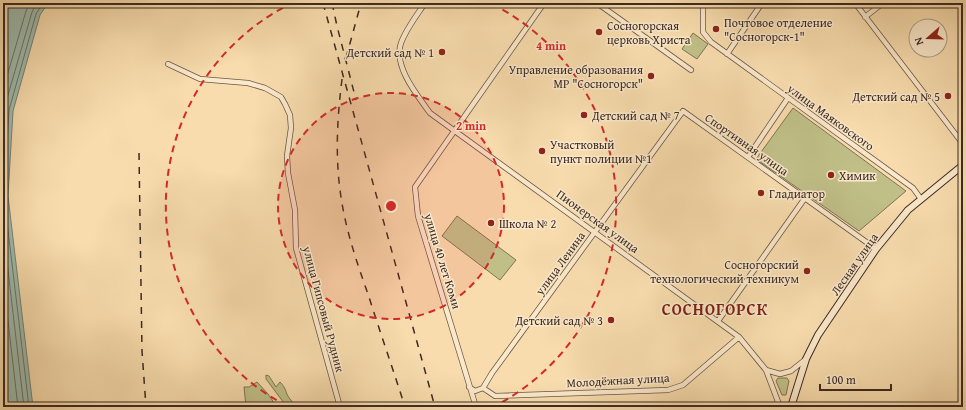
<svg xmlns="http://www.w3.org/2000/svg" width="966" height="410" font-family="'Gentium Book Plus',serif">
	<rect width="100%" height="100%" fill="#f8dcad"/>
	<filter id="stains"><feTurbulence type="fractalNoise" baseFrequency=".005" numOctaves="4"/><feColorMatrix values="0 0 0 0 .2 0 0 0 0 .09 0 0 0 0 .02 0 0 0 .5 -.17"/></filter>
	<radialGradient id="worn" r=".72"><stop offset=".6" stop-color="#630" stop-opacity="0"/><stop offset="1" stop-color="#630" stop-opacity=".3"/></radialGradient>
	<path fill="#c0bf88" stroke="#7e7456" d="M 693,33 L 708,44 L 697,59 L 682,49 Z
		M 793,108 L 906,191 L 859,231 L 756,159 Z
		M 457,216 L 516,260 L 500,280 L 442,236 Z
		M 266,375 L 269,376 L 276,387 L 280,382 C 287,389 285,393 290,399 C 292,402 294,403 296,407 L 287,407 L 266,379 Z
		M 778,378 L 787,378 L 789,381 L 786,395 L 782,395 L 776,381 Z
		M 257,382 L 268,394 L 277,407 L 246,407 L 244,387 L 249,387 Z"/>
	<path fill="#9dbbad" stroke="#768176" d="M 3,3 L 48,3 L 40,15 L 13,111 L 8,196 L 33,407 L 3,407 Z"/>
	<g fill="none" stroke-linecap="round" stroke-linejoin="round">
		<path stroke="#6c7268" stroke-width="1" d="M 3,90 L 26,11 L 30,3
			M 3,123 L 4,109 L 32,12 L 37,3
			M 3,227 L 24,407
			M 3,278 L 18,407
			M 29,407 L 4,196 L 9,110 L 36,14 L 43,3"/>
		<defs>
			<path id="minor" d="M 425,3 C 417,15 406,29 401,43 C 393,66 417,95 430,113 L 739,337 L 766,370 L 780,407
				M 597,3 L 691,70
				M 703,3 L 703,32 L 711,42 L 913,188 L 921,199
				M 855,3 L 963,144
				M 865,17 L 883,3
				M 727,54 L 762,3
				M 168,64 L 200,79 L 248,83 L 265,88 L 281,97 L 285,104 L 290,115 L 291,128 L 287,156 L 288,173 L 295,210 L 296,248 L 340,407
				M 748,157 L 788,98
				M 718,321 L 805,198
				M 766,370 L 780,374 L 791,371 L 806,359
				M 469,387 L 475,391 L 483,388
				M 483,388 L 492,373 L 683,111 L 876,249
				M 483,388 L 495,396 L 668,390 L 683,385 L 739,337
				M 476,407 L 418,216 L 415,187 L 544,3"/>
			<path id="secondary" d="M 791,407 L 806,359 L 818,335 L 876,249 L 908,210 L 963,165"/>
		</defs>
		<use href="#minor" stroke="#6b5646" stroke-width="6"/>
		<use href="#secondary" stroke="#3c2a23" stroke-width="8"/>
		<use href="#minor" stroke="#fae8ca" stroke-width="4.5"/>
		<use href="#secondary" stroke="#fae8ca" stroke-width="6"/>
		<path stroke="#3c2a23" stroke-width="1.5" stroke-dasharray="7 7" stroke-linecap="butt" d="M 323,3 L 435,407
			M 332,3 L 337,26 L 356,100
			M 346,58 L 361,3
			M 342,79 C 337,119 335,158 341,197 C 346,231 357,263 368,294 C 380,332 393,369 405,407
			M 139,153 L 142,351 L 146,407"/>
	</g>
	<circle cx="391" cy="206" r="113" fill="#d62828" fill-opacity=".12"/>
	<g fill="none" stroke="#d62828" stroke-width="2" stroke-dasharray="7 5">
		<circle cx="391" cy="206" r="113"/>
		<path d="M287 406A226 226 0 0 1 290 4M492 4A226 226 0 0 1 495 406"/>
	</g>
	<g fill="#8f2418" stroke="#fae8ca" stroke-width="1.5">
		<circle cx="716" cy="29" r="4"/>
		<circle cx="599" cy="32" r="4"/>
		<circle cx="442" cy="52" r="4"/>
		<circle cx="651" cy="76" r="4"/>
		<circle cx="948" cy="96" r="4"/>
		<circle cx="584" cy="115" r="4"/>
		<circle cx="542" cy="151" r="4"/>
		<circle cx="831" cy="175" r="4"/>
		<circle cx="761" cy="193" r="4"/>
		<circle cx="491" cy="223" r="4"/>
		<circle cx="807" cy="271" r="4"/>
		<circle cx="611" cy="320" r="4"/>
	</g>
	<g text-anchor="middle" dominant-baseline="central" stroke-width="3" stroke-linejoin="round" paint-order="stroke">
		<g font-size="12" fill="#3c2a23" stroke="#fae8ca" text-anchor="start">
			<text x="724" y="22">Почтовое отделение<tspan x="724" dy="14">"Сосногорск-1"</tspan></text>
			<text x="607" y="25">Сосногорская<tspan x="607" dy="14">церковь Христа</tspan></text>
			<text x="434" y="52" text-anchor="end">Детский сад № 1</text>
			<text x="643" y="69" text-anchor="end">Управление образования<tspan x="643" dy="14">МР "Сосногорск"</tspan></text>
			<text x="940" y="96" text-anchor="end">Детский сад № 5</text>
			<text x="592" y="115">Детский сад № 7</text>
			<text x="550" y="144">Участковый<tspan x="550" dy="14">пункт полиции №1</tspan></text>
			<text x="839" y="175">Химик</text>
			<text x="769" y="193">Гладиатор</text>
			<text x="499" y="223">Школа № 2</text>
			<text x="799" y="264" text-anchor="end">Сосногорский<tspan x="799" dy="14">технологический техникум</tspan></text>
			<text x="603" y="320" text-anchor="end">Детский сад № 3</text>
		</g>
		<g font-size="12" fill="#3c2a23" stroke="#fae8ca">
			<text transform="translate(831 117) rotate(36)">улица Маяковского</text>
			<text transform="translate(747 144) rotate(35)">Спортивная улица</text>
			<text transform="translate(598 221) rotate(36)">Пионерская улица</text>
			<text transform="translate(443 261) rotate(73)">улица 40 лет Коми</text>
			<text transform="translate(560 263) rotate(-54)">улица Ленина</text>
			<text transform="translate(854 264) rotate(-55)">Лесная улица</text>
			<text transform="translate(324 309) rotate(75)">улица Гипсовый Рудник</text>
			<text transform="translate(618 380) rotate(-3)">Молодёжная улица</text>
		</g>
		<g font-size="16" font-weight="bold" letter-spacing="1" fill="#7a1f14" stroke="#fae8ca">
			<text x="715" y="309">СОСНОГОРСК</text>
		</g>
	</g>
	<circle cx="391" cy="206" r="6" fill="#d62828" stroke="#fae8ca" stroke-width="2"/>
	<g font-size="12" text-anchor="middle" font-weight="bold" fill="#d62828" stroke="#fae8ca" stroke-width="3" stroke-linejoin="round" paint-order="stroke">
		<text x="551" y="50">4 min</text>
		<text x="471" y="130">2 min</text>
	</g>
	<rect width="966" height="410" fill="none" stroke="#f8dcad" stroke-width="16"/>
	<rect x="4" y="4" width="958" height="402" fill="none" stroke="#3c2a23" stroke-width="2"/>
	<rect x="8" y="8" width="950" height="394" fill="none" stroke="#3c2a23"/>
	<g transform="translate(928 38) rotate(250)"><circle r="19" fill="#fae8ca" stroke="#ae9c87"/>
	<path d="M0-3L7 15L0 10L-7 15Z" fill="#8f2418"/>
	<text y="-6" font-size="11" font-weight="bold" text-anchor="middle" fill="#3c2a23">N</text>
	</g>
	<path d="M820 384v6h71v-6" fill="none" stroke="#3c2a23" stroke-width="2"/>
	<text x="826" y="384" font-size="12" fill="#3c2a23" stroke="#fae8ca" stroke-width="3" paint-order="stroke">100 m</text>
	<rect width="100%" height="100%" filter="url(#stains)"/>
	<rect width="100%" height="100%" fill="url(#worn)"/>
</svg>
